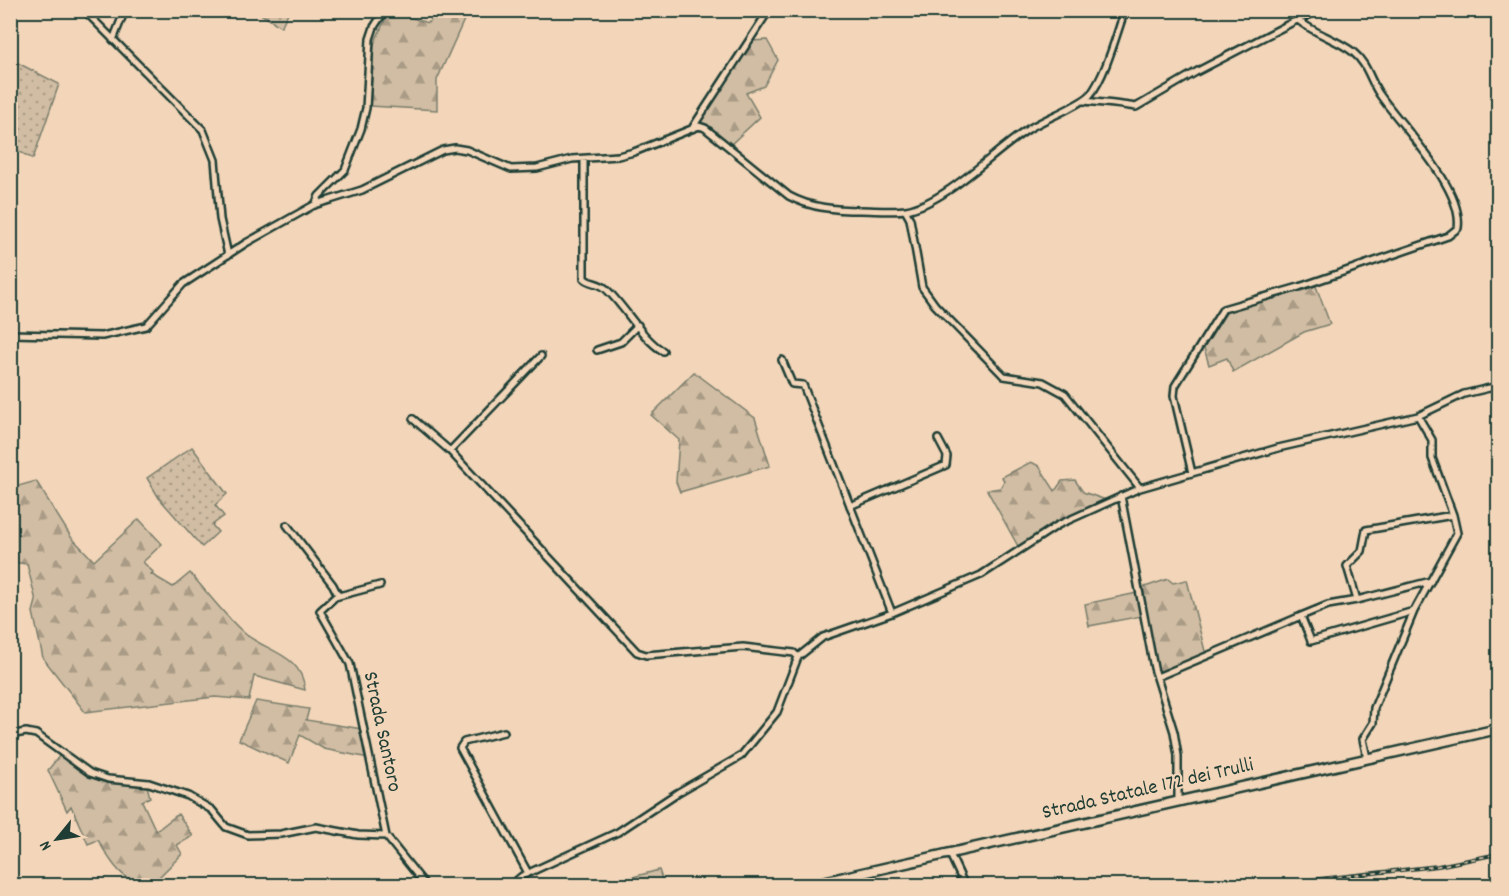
<svg xmlns="http://www.w3.org/2000/svg" width="1509" height="896" font-family="Dekko,sans-serif">
	<defs>
		<pattern id="grass-dots" width="8" height="8" patternUnits="userSpaceOnUse" patternTransform="scale(1.5)"><rect width="8" height="8" fill="#d1bda3"/><path d="M2 2h.1M6 6h.1" fill="none" stroke="#a99b86" stroke-width="1.8" stroke-linecap="round"/></pattern>
		<pattern id="forest-firs" width="22" height="20" patternUnits="userSpaceOnUse" patternTransform="scale(1.5)"><rect width="22" height="20" fill="#d1bda3"/><path d="M5 1l3.5 6h-7zM16 11l3.5 6h-7z" fill="#a99b86"/></pattern>
	</defs>
	<rect width="100%" height="100%" fill="#f3d6b9"/>
	<filter id="ink" filterUnits="userSpaceOnUse"><feTurbulence type="fractalNoise" baseFrequency=".0167" numOctaves="2"/><feDisplacementMap in="SourceGraphic" scale="12" xChannelSelector="R" yChannelSelector="G"/><feConvolveMatrix kernelMatrix="1 2 1 2 8 2 1 2 1" color-interpolation-filters="sRGB"/></filter>
	<g filter="url(#ink)">
		<path fill="url(#grass-dots)" stroke="#787d6c" stroke-width="1.5" d="M 256,11 L 289,11 L 281,27 Z
			M 10,59 L 59,84 L 33,159 L 11,147 Z
			M 192,447 L 227,494 L 215,505 L 224,516 L 212,525 L 218,532 L 202,547 L 159,498 L 147,478 Z"/>
		<path fill="url(#forest-firs)" stroke="#787d6c" stroke-width="1.5" d="M 389,11 L 428,23 L 438,11 L 468,11 L 437,80 L 437,110 L 370,106 L 374,44 Z
			M 767,40 L 778,60 L 764,86 L 746,93 L 760,117 L 731,144 L 702,125 L 701,121 L 752,41 Z
			M 1316,286 L 1330,324 L 1304,332 L 1233,372 L 1227,358 L 1209,365 L 1204,348 L 1226,313 L 1234,308 Z
			M 694,372 L 755,418 L 770,466 L 680,492 L 676,482 L 679,440 L 651,415 Z
			M 1031,462 L 1039,466 L 1055,491 L 1062,481 L 1075,480 L 1083,492 L 1106,500 L 1019,548 L 987,490 L 1000,488 L 1004,481 L 1002,477 Z
			M 36,481 L 71,537 L 94,561 L 139,519 L 162,544 L 143,562 L 153,572 L 151,574 L 173,587 L 190,573 C 207,592 224,615 243,632 C 265,652 302,653 305,690 L 254,676 L 249,700 L 215,697 L 85,712 L 43,658 L 33,612 L 36,601 L 27,564 L 11,562 L 11,488 Z
			M 1168,579 L 1173,583 L 1187,580 L 1206,655 L 1158,673 L 1141,616 L 1089,626 L 1085,604 L 1137,593 L 1142,588 Z
			M 256,701 L 309,709 L 306,720 L 362,729 L 369,758 L 324,749 L 300,735 L 289,763 L 239,740 Z
			M 60,755 L 103,782 L 147,786 L 150,797 L 142,801 L 156,831 L 178,814 L 193,836 L 177,845 L 182,854 L 151,885 C 124,886 110,861 98,840 L 88,844 L 71,806 L 67,811 L 48,770 Z
			M 659,870 L 664,885 L 603,885 Z"/>
		<g fill="none" stroke-linecap="round" stroke-linejoin="round">
			<defs>
				<path id="minor" d="M 84,10 L 203,130 L 215,160 L 220,219 L 228,255
					M 113,40 L 125,10
					M 1084,101 C 1101,103 1118,104 1136,107 L 1196,72 L 1293,22 L 1321,10
					M 693,127 L 769,10
					M 584,159 L 584,278 C 590,284 598,282 605,288 C 624,305 642,339 663,351
					M 315,205 L 319,196 L 345,170 L 361,129 L 366,108 L 370,39 L 374,27 L 385,10
					M 905,210 L 910,219 L 922,287 L 935,305 L 1004,376 L 1043,382 L 1065,394 L 1140,488
					M 10,334 L 102,336 L 146,326 L 183,284 L 246,243 L 314,205 L 362,190 L 443,150 L 455,148 L 467,150 L 511,169 L 537,168 L 572,159 L 618,156 L 634,152 L 699,126 L 705,128 L 789,196 C 811,208 836,210 860,210 C 874,210 891,212 906,210 C 945,203 993,152 1027,130 C 1042,120 1081,105 1090,95 C 1106,75 1116,35 1125,10
					M 597,350 L 621,342 L 638,325
					M 782,360 L 792,384 L 803,385 L 892,613
					M 1418,416 L 1464,394 L 1498,386
					M 413,419 L 450,451 L 637,652 L 646,655 L 743,647 L 794,653 L 798,657
					M 450,451 L 541,356
					M 1192,473 L 1174,396 L 1175,386 L 1223,309 L 1299,287 L 1448,236 L 1458,228 C 1464,188 1401,126 1380,95 C 1370,81 1368,64 1353,52 C 1336,39 1315,34 1298,20
					M 1121,496 L 1154,668 L 1174,732 L 1178,756 L 1178,802
					M 850,506 L 946,465 L 947,456 L 938,439
					M 287,525 L 333,585 L 338,595
					M 380,585 L 335,597 L 320,611 L 350,664 L 386,836 L 426,886
					M 1357,600 L 1431,581
					M 1157,677 L 1301,616
					M 504,732 L 464,742 L 460,748 L 528,873
					M 10,735 L 26,732 L 36,734 L 90,773 L 108,779 L 149,783 L 188,796 L 212,810 L 226,827 L 248,835 L 281,834 L 316,827 L 358,835 L 386,836
					M 1367,758 L 1363,739 L 1373,723 L 1374,708 L 1414,611 L 1457,533 L 1453,515
					M 949,852 L 965,886
					M 510,886 L 522,876 L 618,832 L 677,793 L 741,756 L 777,712 L 798,657 L 823,637 L 892,613 L 981,575 L 1058,525 L 1140,488 L 1278,448 L 1418,416 L 1432,440 L 1432,458 L 1453,515 L 1366,530 L 1362,551 L 1347,566 L 1357,600 L 1328,605 L 1301,616 L 1311,641 L 1414,611"/>
				<path id="primary" d="M 805,886 L 1498,729"/>
			</defs>
			<use href="#minor" stroke="#1f3d34" stroke-width="10"/>
			<use href="#primary" stroke="#1f3d34" stroke-width="13"/>
			<use href="#minor" stroke="#f3d6b9" stroke-width="5"/>
			<use href="#primary" stroke="#f3d6b9" stroke-width="8"/>
			<defs>
				<path id="rail" d="M 1257,886 L 1438,866 L 1498,854"/>
			</defs>
			<use href="#rail" stroke="#1f3d34" stroke-width="4"/>
			<use href="#rail" stroke="#f3d6b9" stroke-width="1.5" stroke-dasharray="4.5" stroke-linecap="butt"/>
		</g>
	</g>
	<g text-anchor="middle" dominant-baseline="central" stroke-width="4.5" stroke-linejoin="round" paint-order="stroke">
		<g font-size="21" fill="#1f3d34" stroke="#f3d6b9">
			<text transform="translate(381 732) rotate(78)">Strada Santoro</text>
			<text transform="translate(1148 790) rotate(-13)">Strada Statale 172 dei Trulli</text>
		</g>
	</g>
	<rect width="1509" height="896" fill="none" stroke="#f3d6b9" stroke-width="36"/>
	<rect x="18" y="18" width="1473" height="860" fill="none" stroke="#1f3d34" stroke-width="2" filter="url(#ink)"/>
	<g transform="translate(57 839) rotate(240)" stroke="#f3d6b9" stroke-width="4.5" paint-order="stroke">
	<path d="M0-4.5L10 22L0 15L-10 22Z" fill="#1f3d34"/>
	<text y="-9" font-size="16" font-weight="bold" text-anchor="middle" fill="#1f3d34">N</text>
	</g>
</svg>
